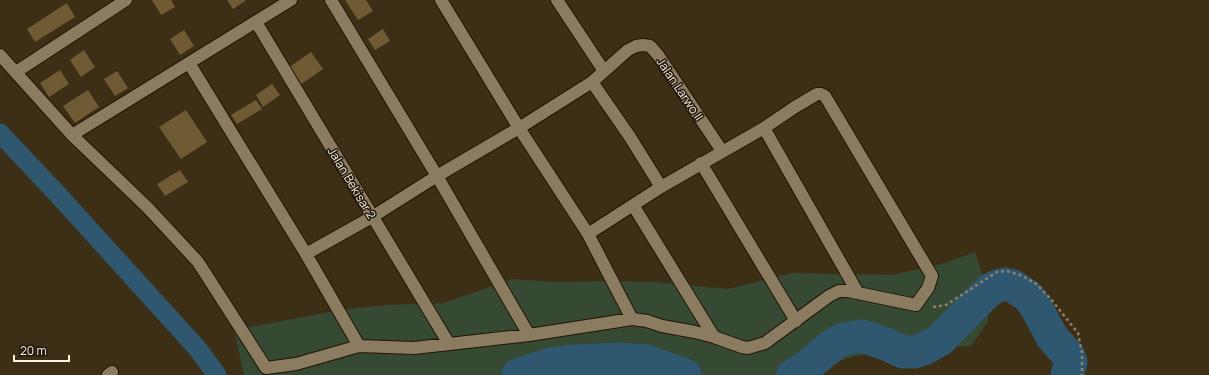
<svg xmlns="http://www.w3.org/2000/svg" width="1209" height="375" font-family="Manrope,sans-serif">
	<rect width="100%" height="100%" fill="#3d2f16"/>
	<path fill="#354933" d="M 975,252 L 989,295 L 988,321 L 971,346 L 881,350 L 822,365 L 823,375 L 244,375 L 234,330 L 340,310 L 386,305 L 444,303 L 513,279 L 556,282 L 611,281 L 652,282 L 728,289 L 792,273 L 892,275 L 945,263 Z"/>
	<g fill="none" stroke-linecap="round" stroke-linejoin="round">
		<path stroke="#2f5870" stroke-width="19" d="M 0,133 L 61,198 L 197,348 L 217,375"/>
		<path stroke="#2f5870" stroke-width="33" d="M 518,375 L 551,364 L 576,361 L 619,359 L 646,361 L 685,375
			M 793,375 L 806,367 L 834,344 L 844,339 L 862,336 L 886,344 L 903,352 L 914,352 L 926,348 L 940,340 L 974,305 L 991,289 L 997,286 L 1005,284 L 1013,286 L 1028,296 L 1036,307 L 1052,337 L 1069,356 L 1071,362 L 1067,375"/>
	</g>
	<path fill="#6f5a34" d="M 152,0 L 171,0 L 175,7 L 161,15 Z
		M 227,0 L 245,0 L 245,1 L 233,9 Z
		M 345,0 L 366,0 L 373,11 L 358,20 Z
		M 67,3 L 75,17 L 35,42 L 27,29 Z
		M 383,29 L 390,41 L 375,50 L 368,39 Z
		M 184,30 L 194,46 L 180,55 L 170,39 Z
		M 84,50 L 95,67 L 81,77 L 70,60 Z
		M 311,52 L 323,69 L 300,85 L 288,68 Z
		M 60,70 L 69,84 L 49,97 L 40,83 Z
		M 117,71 L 128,88 L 115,96 L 104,79 Z
		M 272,84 L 280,95 L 263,107 L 256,95 Z
		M 88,90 L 99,107 L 75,123 L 63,106 Z
		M 256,100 L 262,109 L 237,124 L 231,115 Z
		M 186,110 L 207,142 L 181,159 L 159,127 Z
		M 180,170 L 188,182 L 165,196 L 157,184 Z"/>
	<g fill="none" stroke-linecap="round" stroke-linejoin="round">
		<defs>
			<path id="street" d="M 331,0 L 437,176 L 529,335
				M 441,0 L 519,128 L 588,234 L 632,319
				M 557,0 L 604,71
				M 256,22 L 449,344
				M 0,55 L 72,135 L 148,208 L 198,262 L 266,368 L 296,364 L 359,346 L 414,348 L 529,335 L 632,319 L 647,321 L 662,326 L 695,332 L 714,337 L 742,347 L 748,348 L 765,343 L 829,296 L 839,291 L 848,291 L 916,305 L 928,288 L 932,276 L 828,101 L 825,96 L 821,94 L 817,94 L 795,107 L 764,128 L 661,187 L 588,234
				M 189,63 L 306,254 L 359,346
				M 16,72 L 126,0
				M 592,82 L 630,137 L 661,187
				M 764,128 L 858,293
				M 72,135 L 291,0
				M 701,163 L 796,321
				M 633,205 L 714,337
				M 306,254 L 372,217 L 437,176 L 519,128 L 592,82 L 628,50 L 636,46 L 643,45 L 650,46 L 658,55 L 722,151
				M 108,375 L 112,372"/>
		</defs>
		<use href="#street" stroke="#231600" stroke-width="14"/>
		<path stroke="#8d816d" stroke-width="2.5" stroke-dasharray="3 3" stroke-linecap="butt" d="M 933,307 L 946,305 L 997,272 L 1007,271 L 1020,275 L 1035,283 L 1050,298 L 1078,333 L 1082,353 L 1082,375"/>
		<use href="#street" stroke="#8b7b60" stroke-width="12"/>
	</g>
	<g text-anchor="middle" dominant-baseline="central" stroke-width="3" stroke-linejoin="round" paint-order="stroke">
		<g font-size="12" fill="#fcf3e4" stroke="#1e180d">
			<text transform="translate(680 89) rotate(56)">Jalan Larwo II</text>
			<text transform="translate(352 183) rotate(59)">Jalan Bekisar 2</text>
		</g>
	</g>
	<path d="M14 355v6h55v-6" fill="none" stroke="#fcf3e4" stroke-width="2"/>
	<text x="20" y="355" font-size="12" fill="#fcf3e4" stroke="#1e180d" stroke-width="3" paint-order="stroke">20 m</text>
</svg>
